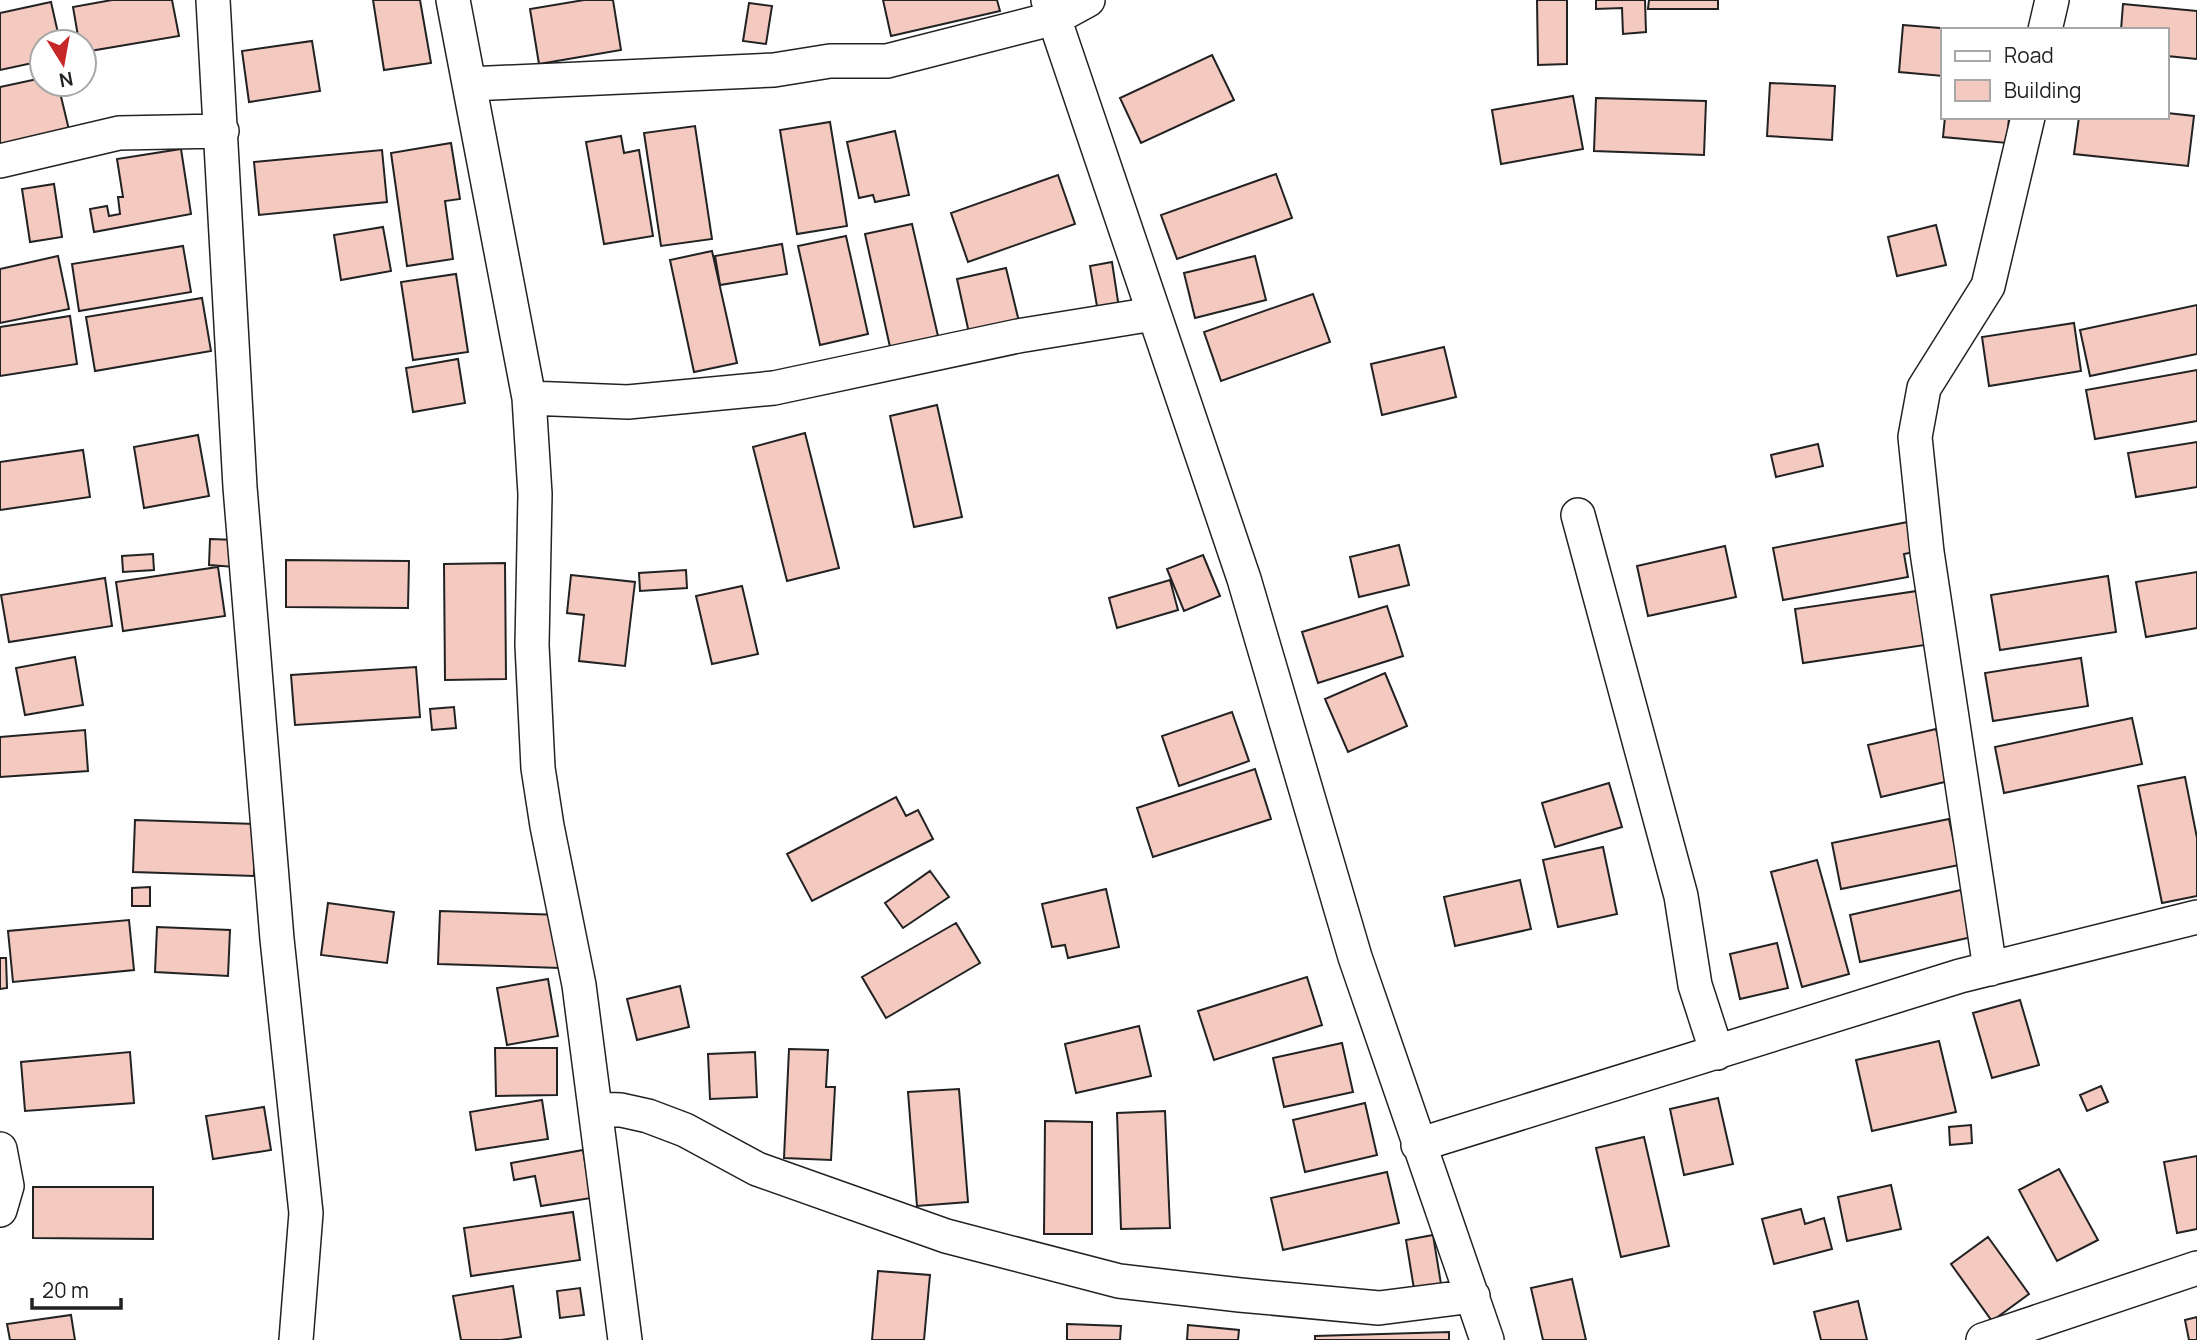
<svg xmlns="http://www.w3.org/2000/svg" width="2197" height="1340" font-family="Manrope,sans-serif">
	<rect width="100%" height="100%" fill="#fff"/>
	<path fill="#f3c9c0" stroke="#222" stroke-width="2" d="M 112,0 L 172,0 L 179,36 L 84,52 L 84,42 L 79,42 L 73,7 Z
		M 373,0 L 420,0 L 431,63 L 384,70 Z
		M 584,0 L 613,0 L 621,50 L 539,64 L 530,9 Z
		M 883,0 L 997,0 L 1000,11 L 891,36 Z
		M 1537,0 L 1567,0 L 1567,64 L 1538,65 Z
		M 1596,0 L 1645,0 L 1646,32 L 1623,34 L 1622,8 L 1596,9 Z
		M 1649,0 L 1718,0 L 1718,9 L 1648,9 Z
		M 51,2 L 60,42 L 42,42 L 42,61 L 0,70 L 0,13 Z
		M 749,3 L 772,6 L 766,44 L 743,41 Z
		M 2123,4 L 2197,11 L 2197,59 L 2167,56 L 2167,30 L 2121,30 Z
		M 1903,25 L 1965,30 L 1943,30 L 1943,76 L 1899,72 Z
		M 312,41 L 320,91 L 249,102 L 242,51 Z
		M 1212,55 L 1234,100 L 1141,143 L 1120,98 Z
		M 42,78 L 42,84 L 58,84 L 70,134 L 0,150 L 0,87 Z
		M 1770,83 L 1835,86 L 1832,140 L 1767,136 Z
		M 1573,96 L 1583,149 L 1501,164 L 1492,110 Z
		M 1596,98 L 1706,101 L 1704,155 L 1594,151 Z
		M 2167,113 L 2194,116 L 2188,166 L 2074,154 L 2079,117 L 2167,117 Z
		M 1945,117 L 2009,117 L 2007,143 L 1943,137 Z
		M 830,122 L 847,226 L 797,234 L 780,130 Z
		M 695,126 L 712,239 L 661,246 L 644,133 Z
		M 895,131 L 909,195 L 875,202 L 873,195 L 859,198 L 847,142 Z
		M 621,136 L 624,153 L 639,150 L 653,236 L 604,244 L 586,142 Z
		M 451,143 L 460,199 L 445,201 L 453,259 L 407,266 L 391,153 Z
		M 181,149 L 191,214 L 94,232 L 90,209 L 107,206 L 109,216 L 120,214 L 118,197 L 123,197 L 117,159 Z
		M 382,150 L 387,202 L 259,215 L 254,162 Z
		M 1276,174 L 1292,218 L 1177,259 L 1161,215 Z
		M 1058,175 L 1075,224 L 968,262 L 951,213 Z
		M 54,184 L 62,237 L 30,242 L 22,189 Z
		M 912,224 L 938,336 L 890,347 L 865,234 Z
		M 1936,225 L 1946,265 L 1897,276 L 1888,237 Z
		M 383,227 L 391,271 L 341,280 L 334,235 Z
		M 846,236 L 868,334 L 820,345 L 798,246 Z
		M 782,244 L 787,274 L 720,285 L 715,256 Z
		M 183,246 L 191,292 L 79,311 L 72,264 Z
		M 712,251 L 737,363 L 694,372 L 670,260 Z
		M 58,256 L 69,309 L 0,323 L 0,269 Z
		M 1255,256 L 1266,300 L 1195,318 L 1184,273 Z
		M 1112,262 L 1119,308 L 1098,312 L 1090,266 Z
		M 1006,268 L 1021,330 L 971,342 L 957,279 Z
		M 456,274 L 468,352 L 413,360 L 401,282 Z
		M 1313,294 L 1330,342 L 1221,381 L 1204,332 Z
		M 202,298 L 211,351 L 95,371 L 86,317 Z
		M 2197,305 L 2197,354 L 2090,376 L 2080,330 Z
		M 70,316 L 77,364 L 0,376 L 0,327 Z
		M 2074,323 L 2081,371 L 1989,386 L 1982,337 Z
		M 1444,347 L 1456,397 L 1382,415 L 1371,364 Z
		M 458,359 L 465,403 L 413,412 L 406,368 Z
		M 2197,370 L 2197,421 L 2095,439 L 2086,390 Z
		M 937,405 L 962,517 L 914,527 L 890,416 Z
		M 805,433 L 839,568 L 787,581 L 753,447 Z
		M 198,435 L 209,496 L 144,508 L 134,447 Z
		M 2197,442 L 2197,487 L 2136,497 L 2128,453 Z
		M 1818,444 L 1823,466 L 1776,477 L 1771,455 Z
		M 83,450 L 90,497 L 0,510 L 0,462 Z
		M 1913,521 L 1919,551 L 1904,554 L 1908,577 L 1783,600 L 1773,548 Z
		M 210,539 L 237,540 L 235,567 L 209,565 Z
		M 1399,545 L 1409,585 L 1359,597 L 1350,557 Z
		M 1725,546 L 1736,597 L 1648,616 L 1637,566 Z
		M 153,554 L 154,570 L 123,572 L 122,556 Z
		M 1203,555 L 1220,596 L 1184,611 L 1167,569 Z
		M 286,560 L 409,561 L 408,608 L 286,607 Z
		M 505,563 L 506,679 L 445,680 L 444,564 Z
		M 218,567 L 225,616 L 123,631 L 116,582 Z
		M 686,570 L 687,588 L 640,591 L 639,573 Z
		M 2197,572 L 2197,628 L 2146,637 L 2136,582 Z
		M 571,575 L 635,582 L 625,666 L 579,661 L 584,615 L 567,613 Z
		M 2108,576 L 2116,632 L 2000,650 L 1991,595 Z
		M 105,578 L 112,626 L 9,642 L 1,595 Z
		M 1170,580 L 1178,610 L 1117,628 L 1109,598 Z
		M 742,586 L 758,654 L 712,664 L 696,596 Z
		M 1917,591 L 1925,645 L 1803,663 L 1795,609 Z
		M 1387,606 L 1403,656 L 1318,683 L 1302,632 Z
		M 75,657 L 83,705 L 25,715 L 16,668 Z
		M 2081,658 L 2088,706 L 1993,721 L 1985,673 Z
		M 416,667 L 420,717 L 295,725 L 291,675 Z
		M 1385,673 L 1407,726 L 1348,752 L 1325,699 Z
		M 454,707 L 456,728 L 432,730 L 430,709 Z
		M 1232,712 L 1249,761 L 1179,786 L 1162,736 Z
		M 2132,718 L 2142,764 L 2004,793 L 1995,747 Z
		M 1936,729 L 1949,781 L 1881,797 L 1868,745 Z
		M 85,730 L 88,771 L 0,777 L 0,737 Z
		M 1255,769 L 1271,819 L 1153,857 L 1137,808 Z
		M 2185,777 L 2197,838 L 2197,896 L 2162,903 L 2138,786 Z
		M 1609,783 L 1622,827 L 1555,847 L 1542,803 Z
		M 896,797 L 906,816 L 918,810 L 933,839 L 812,901 L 787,854 Z
		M 1949,819 L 1959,865 L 1841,889 L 1832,843 Z
		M 135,820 L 256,824 L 254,876 L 133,872 Z
		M 1603,847 L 1617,914 L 1558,927 L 1543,860 Z
		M 1817,860 L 1849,974 L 1802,987 L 1771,872 Z
		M 930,871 L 949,897 L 903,928 L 885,903 Z
		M 1520,880 L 1531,929 L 1455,946 L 1444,897 Z
		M 150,887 L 150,906 L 132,906 L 132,888 Z
		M 1106,889 L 1119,947 L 1068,958 L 1065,945 L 1052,947 L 1042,904 Z
		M 1961,890 L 1972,937 L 1860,962 L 1850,915 Z
		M 328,903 L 394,912 L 387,963 L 321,955 Z
		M 440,911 L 562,915 L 560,968 L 438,964 Z
		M 129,920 L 134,970 L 13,982 L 8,931 Z
		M 956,923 L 980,963 L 886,1018 L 862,977 Z
		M 157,927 L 230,930 L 228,976 L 155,972 Z
		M 1777,943 L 1788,988 L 1740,999 L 1730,954 Z
		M 0,958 L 6,958 L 7,988 L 0,989 Z
		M 1307,977 L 1322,1025 L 1214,1060 L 1198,1011 Z
		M 548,979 L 558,1036 L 507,1045 L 497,988 Z
		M 680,986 L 689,1027 L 637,1040 L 627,999 Z
		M 2020,1000 L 2039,1065 L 1992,1078 L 1973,1013 Z
		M 1139,1026 L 1151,1076 L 1076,1093 L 1065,1044 Z
		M 1939,1041 L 1956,1112 L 1872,1131 L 1856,1060 Z
		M 1342,1043 L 1353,1092 L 1284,1107 L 1273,1058 Z
		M 495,1048 L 557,1048 L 557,1095 L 496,1096 Z
		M 789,1049 L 828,1050 L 826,1087 L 835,1087 L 831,1160 L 784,1158 Z
		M 130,1052 L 134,1103 L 25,1111 L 21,1062 Z
		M 755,1052 L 757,1097 L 710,1099 L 708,1054 Z
		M 2101,1086 L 2108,1102 L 2087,1111 L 2080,1095 Z
		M 959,1089 L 968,1202 L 917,1206 L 908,1092 Z
		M 1718,1098 L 1733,1164 L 1684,1175 L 1670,1109 Z
		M 542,1100 L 548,1139 L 476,1150 L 470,1112 Z
		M 1365,1103 L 1377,1155 L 1305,1172 L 1293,1120 Z
		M 264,1107 L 271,1150 L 213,1159 L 206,1116 Z
		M 1165,1111 L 1170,1228 L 1121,1229 L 1117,1113 Z
		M 1045,1121 L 1092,1122 L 1092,1234 L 1044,1234 Z
		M 1971,1125 L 1972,1143 L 1950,1145 L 1949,1127 Z
		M 1644,1137 L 1669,1246 L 1621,1257 L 1596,1148 Z
		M 583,1150 L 591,1198 L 541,1206 L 535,1176 L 514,1180 L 511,1163 Z
		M 2197,1156 L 2197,1229 L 2177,1233 L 2164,1162 Z
		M 2059,1169 L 2098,1240 L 2057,1261 L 2019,1190 Z
		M 1387,1172 L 1399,1223 L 1283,1250 L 1271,1198 Z
		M 1891,1185 L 1901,1229 L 1847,1241 L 1838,1197 Z
		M 33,1187 L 153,1187 L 153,1239 L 33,1238 Z
		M 1801,1209 L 1805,1224 L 1824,1218 L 1832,1249 L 1774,1264 L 1762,1219 Z
		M 573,1212 L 580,1260 L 471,1276 L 464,1228 Z
		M 1433,1235 L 1441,1284 L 1414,1289 L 1406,1240 Z
		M 1988,1237 L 2029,1294 L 1992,1321 L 1951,1264 Z
		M 878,1271 L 930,1275 L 924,1340 L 872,1340 Z
		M 1572,1279 L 1586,1340 L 1543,1340 L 1531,1288 Z
		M 513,1286 L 521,1337 L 501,1340 L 461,1340 L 453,1296 Z
		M 580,1288 L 584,1315 L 560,1318 L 557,1291 Z
		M 1858,1301 L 1867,1340 L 1821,1340 L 1814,1312 Z
		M 71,1315 L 75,1340 L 10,1340 L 7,1324 Z
		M 2197,1317 L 2197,1340 L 2189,1340 L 2185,1320 Z
		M 1067,1324 L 1121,1326 L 1120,1340 L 1067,1340 Z
		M 1188,1325 L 1239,1330 L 1238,1340 L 1187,1340 Z
		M 1449,1332 L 1449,1340 L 1315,1340 L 1315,1336 Z"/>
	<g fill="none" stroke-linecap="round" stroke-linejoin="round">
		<defs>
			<path id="minor" d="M 213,0 L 240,487 L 277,939 L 306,1213 L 296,1340
				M 453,0 L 529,398 L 535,494 L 532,645 L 538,768 L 547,826 L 579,985 L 625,1340
				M 1048,0 L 1244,579 L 1355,957 L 1487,1340
				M 2045,30 L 2052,0
				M 469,84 L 774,70 L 830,61 L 887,61 L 1055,18 L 1088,0
				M 0,161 L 119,133 L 222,131
				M 529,398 L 628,402 L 774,388 L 1018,336 L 1153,314
				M 1578,515 L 1681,896 L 1695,985 L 1717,1053
				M 1990,969 L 1927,552 L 1915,437 L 1924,388 L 1988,286 L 2028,117
				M 595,1109 L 621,1110 L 648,1116 L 685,1130 L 757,1169 L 946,1236 L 1119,1281 L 1240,1295 L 1379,1308 L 1473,1296
				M 1418,1145 L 1960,976 L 2197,917
				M 0,1149 L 7,1186 L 0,1210
				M 1983,1340 L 2197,1268"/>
		</defs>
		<use href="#minor" stroke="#222" stroke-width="36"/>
		<use href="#minor" stroke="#fff" stroke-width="33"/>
	</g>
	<rect x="1941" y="28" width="228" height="91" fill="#ffffff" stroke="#a7a7a7" stroke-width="2"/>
	<rect x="1955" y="51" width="35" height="10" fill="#ffffff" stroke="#a7a7a7" stroke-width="2"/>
	<text x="2004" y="63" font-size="21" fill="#222222">Road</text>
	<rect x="1955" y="80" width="35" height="21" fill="#f3c9c0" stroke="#a7a7a7" stroke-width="2"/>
	<text x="2004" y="98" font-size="21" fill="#222222">Building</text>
	<g transform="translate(63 63) rotate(169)"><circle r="33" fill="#ffffff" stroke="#a7a7a7" stroke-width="2"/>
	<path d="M0-5L12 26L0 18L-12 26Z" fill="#c62828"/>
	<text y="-10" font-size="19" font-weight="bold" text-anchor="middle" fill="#222222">N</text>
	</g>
	<path d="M32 1298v10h89v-10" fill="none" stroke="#222222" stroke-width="3.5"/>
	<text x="42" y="1298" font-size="21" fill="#222222" stroke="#ffffff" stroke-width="5" paint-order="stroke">20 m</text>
</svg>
